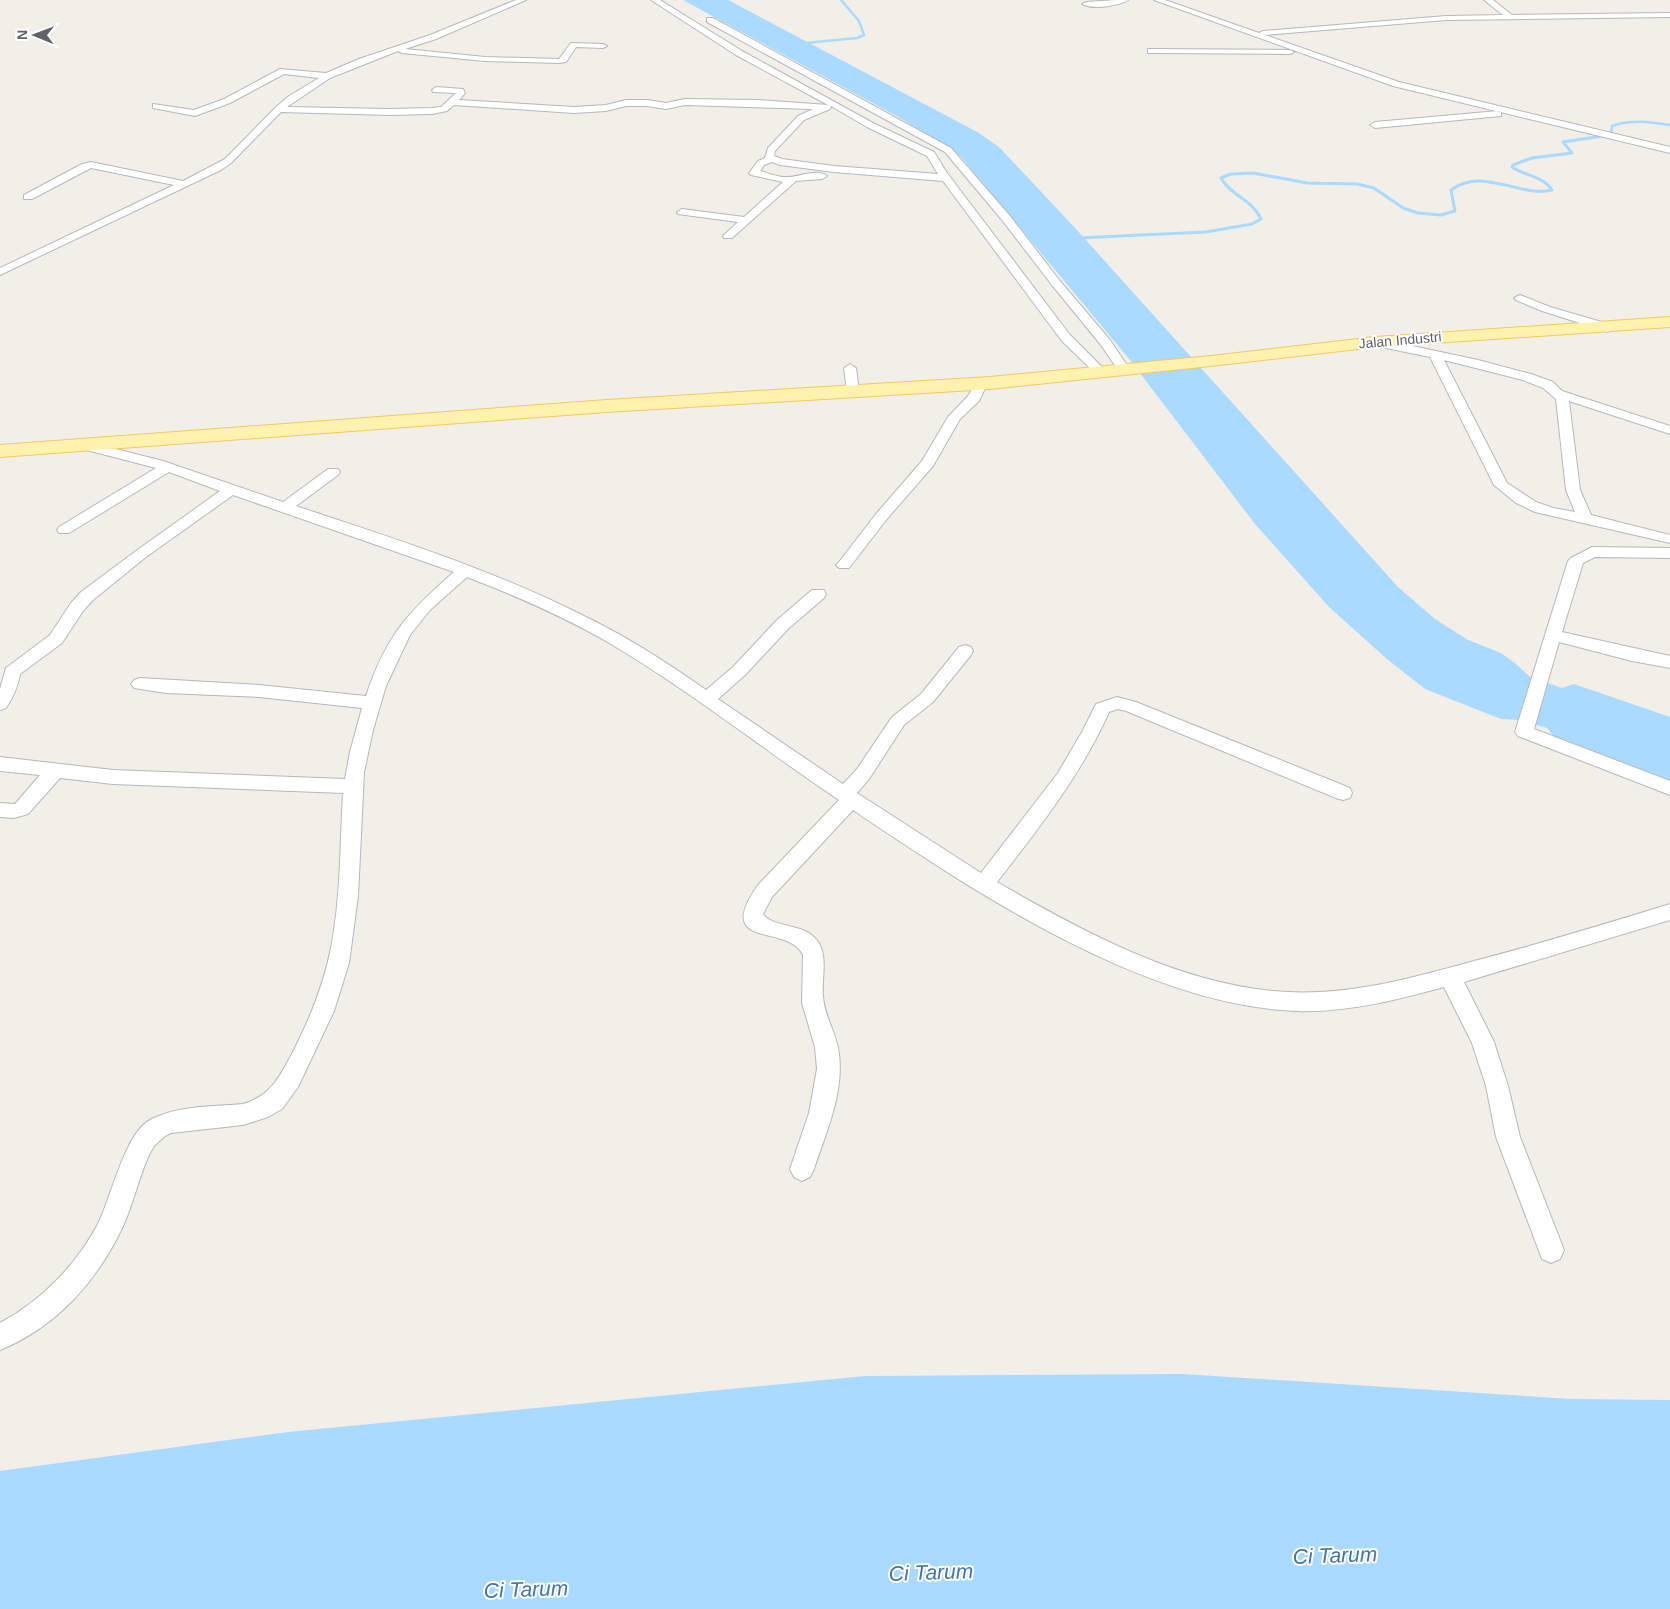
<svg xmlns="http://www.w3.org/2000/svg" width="1670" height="1609" font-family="Arial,sans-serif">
	<rect width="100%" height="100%" fill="#f1efe8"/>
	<path fill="#aadaff" d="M 683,0 L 728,0 L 979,133 L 999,147 L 1076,229 L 1398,587 L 1435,619 L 1468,640 L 1501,653 L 1516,664 L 1530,677 L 1562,688 L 1574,684 L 1670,717 L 1670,781 L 1556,739 L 1547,728 L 1520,720 L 1501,719 L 1425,689 L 1387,659 L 1329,607 L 1255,524 L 1130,360 L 961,157 L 946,146 L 902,119 Z
		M 1183,1374 L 1571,1399 L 1670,1400 L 1670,1609 L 0,1609 L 0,1471 L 288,1432 L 865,1376 Z"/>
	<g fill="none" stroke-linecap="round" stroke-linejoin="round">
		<path stroke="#aadaff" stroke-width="2.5" d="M 806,43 L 857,38 L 864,35 L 859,21 L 841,0
			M 1608,137 L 1611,134 L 1612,126 C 1631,119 1651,122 1670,125"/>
		<path stroke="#aadaff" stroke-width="3" d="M 1077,238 L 1206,232 L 1252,224 L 1261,219 C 1253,200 1231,196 1221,178 L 1231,174 L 1253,173 L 1307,183 L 1357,184 L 1374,188 L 1403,208 L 1418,213 L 1441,215 L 1455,211 L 1451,190 C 1483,166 1520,198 1552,190 C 1543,176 1525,176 1512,167 L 1513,165 L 1532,158 L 1572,153 L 1563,142 L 1609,135"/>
		<defs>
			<path id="minor" d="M 516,0 L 526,0 L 436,39 L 405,49 L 485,57 L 559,59 L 571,43 L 603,44 L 607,46 L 603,48 L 576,47 L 566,62 L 559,63 L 485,61 L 402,53 L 398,51 L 330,78 L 287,107 L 390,109 L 432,108 L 441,107 L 456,93 L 433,92 L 432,90 L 436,87 L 463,89 L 465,93 L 459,100 L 574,107 L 606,105 L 626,100 L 647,100 L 666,103 L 685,99 L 758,100 L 828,105 L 736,55 L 651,0 L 660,0 L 742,51 L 873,123 L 934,152 L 947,173 L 1070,335 L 1108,373 L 1102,377 L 1098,376 L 1062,341 L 943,181 L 834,172 L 780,165 L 772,162 L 764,165 L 760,171 C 768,173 779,178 788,177 C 799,177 817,168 827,176 L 822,179 L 796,181 L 732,238 L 724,238 L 723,236 L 738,222 L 678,214 L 677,212 L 682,209 L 744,217 L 783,182 L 751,175 L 749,173 L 758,161 L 765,158 L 768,148 L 798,116 L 813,109 L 685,105 L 666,109 L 647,106 L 626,106 L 606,111 L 574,113 L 454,105 L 447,111 L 432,114 L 390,115 L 281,112 L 231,163 L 221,170 L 0,275 L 0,268 L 174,185 L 91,168 L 32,199 L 24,199 L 24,195 L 82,164 L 91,162 L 183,181 L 225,159 L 276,107 L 289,96 L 319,78 L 284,74 L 230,103 L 195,116 L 153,108 L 153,104 L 194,110 L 224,99 L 280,69 L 326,73 L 359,59 L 430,35 ZM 831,106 L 867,127 L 927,156 L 938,174 L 834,166 L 782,159 L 774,156 L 775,151 L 804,120 L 830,109 Z
				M 1116,0 L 1128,0 C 1118,6 1093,10 1082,4 L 1086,2 Z
				M 1154,0 L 1165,0 L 1259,33 L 1263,31 L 1446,16 L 1503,15 L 1484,0 L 1493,0 L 1512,15 L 1670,13 L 1670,17 L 1446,20 L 1265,35 L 1399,82 L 1670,147 L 1670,153 L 1393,86 Z
				M 707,18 L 713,18 L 951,148 L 1010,216 L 1060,281 L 1110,340 L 1130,370 L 1128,373 L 1120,373 L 1101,345 L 1052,285 L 1002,220 L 945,152 L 707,22 Z
				M 1148,49 L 1290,50 L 1294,52 L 1290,54 L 1151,53 L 1148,53 Z
				M 1498,111 L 1501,112 L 1501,116 L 1375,128 L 1370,125 L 1375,122 Z
				M 1520,295 L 1550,307 L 1612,325 L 1614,328 L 1608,332 L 1542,311 L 1516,300 L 1514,298 Z
				M 1375,338 L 1478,360 L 1531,374 L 1553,382 L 1562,391 L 1670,426 L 1670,434 L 1569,401 L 1580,490 L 1591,515 L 1670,535 L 1670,543 L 1535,512 L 1516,503 L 1494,485 L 1430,357 L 1371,345 L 1369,342 L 1371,339 ZM 1444,360 L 1523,380 L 1543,388 L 1556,399 L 1566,490 L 1575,512 L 1553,508 L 1536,502 L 1507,483 Z
				M 850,364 L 856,368 L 859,392 L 853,396 L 847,392 L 844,368 Z
				M 981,380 L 987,384 L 979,401 L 960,419 L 933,466 L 886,520 L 849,568 L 839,568 L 836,565 L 839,562 L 876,514 L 922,461 L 948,417 L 968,396 L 977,381 Z
				M 84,441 L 163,461 L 283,502 L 328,469 L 338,469 L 340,472 L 338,475 L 296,506 C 395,539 497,571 590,619 C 631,639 669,664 706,690 L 733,667 L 777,620 L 812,590 L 824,590 L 826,594 L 824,598 L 789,628 L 745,675 L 718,699 L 843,784 L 857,769 L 892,717 L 921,694 L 959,647 L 965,645 L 971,647 L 973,651 L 971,655 L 933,702 L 904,725 L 869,779 L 857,793 L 981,873 L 1058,773 L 1082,732 L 1096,704 L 1117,697 L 1136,702 L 1350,788 L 1352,793 L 1350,798 L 1343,800 L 1336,798 L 1126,711 L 1118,709 L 1109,712 C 1081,775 1039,828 997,882 C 1082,931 1173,981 1273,991 C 1341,998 1409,979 1474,961 C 1540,944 1605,924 1670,904 L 1670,920 L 1464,982 L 1494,1042 L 1508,1086 L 1520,1137 L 1564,1250 L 1560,1259 L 1551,1263 L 1542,1259 L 1496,1137 L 1486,1086 L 1472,1043 L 1444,987 C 1396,1000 1346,1013 1296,1011 C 1144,1005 976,893 853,810 L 772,897 L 763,914 C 771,927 802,924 814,937 C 830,953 821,976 823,996 C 824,1016 837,1034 839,1054 C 844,1093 826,1133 814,1169 L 810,1177 L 802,1181 L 794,1177 L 790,1169 L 809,1113 L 817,1069 L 815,1047 L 802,1003 L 803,955 C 789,923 712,951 758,885 L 839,800 C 763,749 690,691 611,644 C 565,617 516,596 467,577 L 430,610 L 410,635 L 386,686 L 373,730 L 364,772 L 358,896 L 349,963 L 334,1011 L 298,1087 L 282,1109 L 268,1117 L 243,1125 L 171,1133 L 165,1136 L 154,1146 L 149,1155 C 139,1177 134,1201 124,1224 C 99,1279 57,1327 0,1350 L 0,1323 C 41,1301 76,1265 98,1224 C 111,1198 125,1133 150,1120 C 178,1105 212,1107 243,1104 C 273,1095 281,1074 295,1048 C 311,1016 324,983 331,948 C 341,897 340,844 343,793 L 113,784 L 60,778 L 28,814 L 14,818 L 0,817 L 0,803 L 15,804 L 40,775 L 0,771 L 0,757 L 113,770 L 345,779 L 350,752 L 362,708 L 259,697 L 166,693 L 134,688 L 131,684 L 134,680 L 140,678 L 259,685 L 366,696 C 386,636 407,613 454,572 L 233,495 L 146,557 L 93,600 L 83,611 L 62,643 L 20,674 C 18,687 13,697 6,708 L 0,710 L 0,689 L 6,668 L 50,635 L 71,603 L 81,592 L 136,551 L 220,491 L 169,472 L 69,533 L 59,533 L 57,530 L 59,527 L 156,468 L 79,448 L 77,445 Z
				M 1592,547 L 1670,548 L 1670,558 L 1595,557 L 1583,563 L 1562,632 L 1670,656 L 1670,668 L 1632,661 L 1559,642 L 1534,729 L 1670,781 L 1670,795 L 1518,736 L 1515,732 L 1568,561 L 1571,558 Z"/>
			<path id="primary" d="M 1670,317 L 1670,327 L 1375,347 L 1211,366 L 990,389 L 607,412 L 0,457 L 0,445 L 607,400 L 990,377 L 1211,356 L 1375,337 Z"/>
		</defs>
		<use href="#minor" stroke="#b5b8bc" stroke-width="2"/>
		<use href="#primary" stroke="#f2c960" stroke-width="2"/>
		<use href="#minor" fill="#fff" fill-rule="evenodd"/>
		<use href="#primary" fill="#fff2af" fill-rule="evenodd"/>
	</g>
	<g text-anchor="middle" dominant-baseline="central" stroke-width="4" stroke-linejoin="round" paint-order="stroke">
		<g font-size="14" fill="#5f6368" stroke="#fff">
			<text transform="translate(1400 340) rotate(-5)">Jalan Industri</text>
		</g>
		<g font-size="21" font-style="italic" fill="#4174aa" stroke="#fff">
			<text transform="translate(1335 1555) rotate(-2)">Ci Tarum</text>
			<text transform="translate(931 1572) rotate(-2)">Ci Tarum</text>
			<text transform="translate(526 1589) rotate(-2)">Ci Tarum</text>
		</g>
	</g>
	<g transform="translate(35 35) rotate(271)" stroke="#ffffff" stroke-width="4" paint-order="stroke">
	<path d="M0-4L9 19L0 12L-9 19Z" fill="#5f6368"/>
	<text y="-8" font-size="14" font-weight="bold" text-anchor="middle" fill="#5f6368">N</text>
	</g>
</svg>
